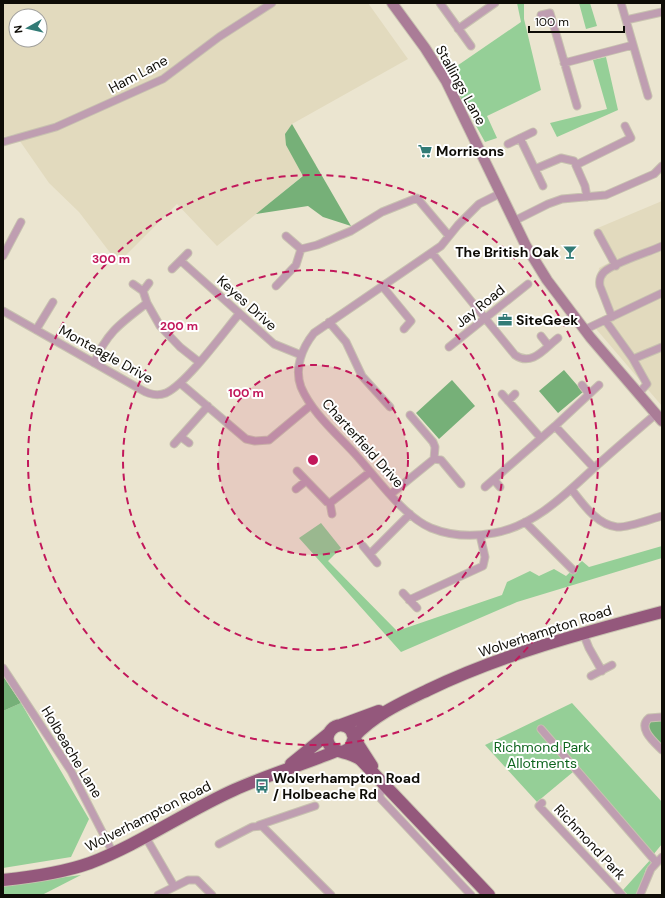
<svg xmlns="http://www.w3.org/2000/svg" width="665" height="898" font-family="'DM Sans',sans-serif">
	<rect width="100%" height="100%" fill="#ebe5d0"/>
	<path fill="#e2dabe" fill-rule="evenodd" d="M 3,3 L 368,3 L 408,59 L 292,124 L 316,165 L 217,246 L 177,204 L 118,263 L 79,212 L 49,183 L 15,134 L 3,137 ZM 16,16 L 40,16 L 40,40 L 16,40 Z
		M 662,201 L 662,406 L 591,323 L 607,314 L 597,284 L 599,268 L 610,262 L 593,230 Z"/>
	<path fill="#95cf97" d="M 517,3 L 524,3 L 524,19 L 541,90 L 487,116 L 497,138 L 485,142 L 443,66 L 451,70 L 521,22 Z
		M 579,3 L 590,3 L 597,26 L 586,29 Z
		M 606,57 L 618,110 L 557,137 L 550,123 L 607,109 L 593,60 Z
		M 321,523 L 341,548 L 328,561 L 397,631 L 502,595 L 507,582 L 530,571 L 539,576 L 554,569 L 566,576 L 582,561 L 589,567 L 662,546 L 662,558 L 517,602 L 401,652 L 299,538 Z
		M 21,703 L 89,819 L 71,857 L 3,868 L 3,711 Z
		M 572,703 L 662,802 L 662,844 L 653,855 L 573,772 L 537,802 L 485,745 Z
		M 651,859 L 654,861 L 646,869 L 638,894 L 628,895 L 623,890 Z
		M 81,875 L 42,895 L 3,895 L 3,885 Z"/>
	<path fill="#76b078" d="M 292,124 L 351,226 L 323,217 L 308,206 L 256,214 L 303,176 L 286,145 L 285,134 Z
		M 564,370 L 583,392 L 558,413 L 539,391 Z
		M 452,380 L 475,406 L 439,439 L 416,413 Z
		M 3,676 L 21,703 L 3,711 Z
		M 662,719 L 662,746 L 647,729 L 648,722 Z"/>
	<g fill="none" stroke-linecap="round" stroke-linejoin="round">
		<defs>
			<path id="minor" d="M 440,3 L 471,46
				M 621,3 L 648,96
				M 541,15 L 550,13 L 577,106
				M 626,20 L 662,12
				M 458,29 L 495,3
				M 564,63 L 633,45
				M 520,138 L 543,186
				M 3,142 L 56,127 L 163,79 L 219,37 L 272,3
				M 508,144 L 533,132
				M 576,165 L 631,138 L 625,126
				M 535,169 L 561,158 L 574,161 L 585,186 L 587,197
				M 501,193 L 479,204 L 458,225 L 441,246 L 314,333 C 302,348 294,368 301,387 C 312,413 337,434 356,455 C 376,477 404,517 431,528 C 451,536 473,537 494,533 C 534,526 566,494 594,468 C 614,450 635,432 656,414
				M 514,221 L 548,204 L 562,199 L 606,195 L 654,174 L 662,166
				M 598,233 L 616,266
				M 301,249 L 317,245 L 351,231 L 382,212 L 417,198 L 449,236
				M 432,253 L 515,355 C 532,367 545,348 558,338
				M 3,256 L 21,222
				M 181,261 L 274,344 L 301,355
				M 172,269 L 188,253
				M 133,284 L 143,291 L 147,303 L 160,326 L 180,347 L 199,362
				M 276,286 L 296,265 L 301,249 L 286,236
				M 383,287 L 411,321 L 404,329
				M 143,291 L 149,283
				M 3,311 L 140,389 C 148,394 156,397 166,393 C 187,383 223,333 239,314
				M 612,317 L 600,286 C 599,281 600,276 604,272 C 615,262 647,253 662,246
				M 605,320 L 633,359 L 662,347
				M 329,322 L 346,342 L 362,376 L 390,407
				M 36,330 L 53,302
				M 584,330 L 662,293
				M 541,336 L 548,345
				M 449,347 L 528,284
				M 633,359 L 647,384 L 638,394
				M 94,363 C 107,332 121,323 147,303
				M 180,383 L 246,439 L 255,441 L 269,440 L 311,405
				M 582,385 L 589,394
				M 502,394 L 540,437
				M 508,401 L 515,394
				M 410,415 L 433,442 L 435,447 L 434,459 L 441,460 L 461,484
				M 181,437 L 189,443
				M 174,444 L 208,406
				M 594,468 L 555,426 L 599,385
				M 297,471 L 327,502 L 330,503 L 370,472
				M 494,480 L 500,487
				M 485,487 L 555,426
				M 296,489 L 306,481
				M 572,490 C 583,504 597,525 617,527 C 627,528 651,519 662,516
				M 391,494 L 434,459
				M 330,503 L 332,514
				M 525,522 L 573,570
				M 363,546 L 377,563
				M 370,554 L 410,514
				M 403,593 L 417,608
				M 409,600 L 483,566 L 485,557 L 480,535
				M 583,633 L 589,648 L 602,671
				M 3,668 L 71,771 L 113,853
				M 591,676 L 612,665
				M 662,717 L 649,718 C 637,728 654,742 662,750
				M 541,729 L 656,862
				M 387,786 L 379,794 L 381,799 L 471,895
				M 542,803 L 539,806 L 622,895
				M 259,825 L 315,806
				M 145,836 L 174,886
				M 219,844 L 252,827 L 262,826 L 331,895
				M 158,895 L 188,880 L 197,880 L 212,895
				M 640,895 L 651,869 L 662,857"/>
			<path id="secondary" d="M 392,3 L 425,48 L 446,81 L 526,246 L 547,280 L 590,337 L 662,421"/>
			<path id="trunk" d="M 341,725 L 379,711
				M 354,737 C 374,715 401,703 428,690 C 503,654 582,633 662,612
				M 354,738 L 372,766
				M 343,752 L 350,748 L 354,738 L 351,730 C 337,716 319,737 332,748 C 338,753 351,752 361,760 L 489,895
				M 291,764 L 328,734
				M 3,880 C 32,877 62,873 90,863 C 140,844 185,812 234,790 C 267,775 302,765 336,751"/>
		</defs>
		<use href="#minor" stroke="#c8c2b0" stroke-width="9"/>
		<use href="#secondary" stroke="#c8c2b0" stroke-width="12"/>
		<use href="#trunk" stroke="#c8c2b0" stroke-width="14"/>
		<use href="#minor" stroke="#bf9eb1" stroke-width="7"/>
		<use href="#secondary" stroke="#aa7c97" stroke-width="10"/>
		<use href="#trunk" stroke="#94587c" stroke-width="12"/>
	</g>
	<circle cx="313" cy="460" r="95" fill="#c2185b" fill-opacity=".12"/>
	<g fill="none" stroke="#c2185b" stroke-width="2" stroke-dasharray="7 5">
		<circle cx="313" cy="460" r="95"/>
		<circle cx="313" cy="460" r="190"/>
		<circle cx="313" cy="460" r="285"/>
	</g>
	<defs>
		<symbol id="supermarket-bare" viewBox="-9 -9 18 18"><path d="M-6-5.5h2.5l.6 2H6L4.5 2H-2.5L-4.4-4H-6ZM-1.5 3.2a1.3 1.3 0 1 0 .1 0ZM3 3.2a1.3 1.3 0 1 0 .1 0Z" fill="#327b76" stroke="#fff" stroke-width="2.5" paint-order="stroke"/></symbol>
		<symbol id="bar-bare" viewBox="-9 -9 18 18"><path d="M-6-5H6L.8 .8V4.5H3.5V6h-7V4.5H-.8V.8Z" fill="#327b76" stroke="#fff" stroke-width="2.5" paint-order="stroke"/></symbol>
		<symbol id="office-bare" viewBox="-9 -9 18 18"><path d="M-6-3h4V-5.5h4V-3h4V5H-6ZM-1-4.5V-3h2v-1.5ZM-6 0V1H6V0Z" fill="#327b76" stroke="#fff" stroke-width="2.5" paint-order="stroke"/></symbol>
		<symbol id="bus-bare" viewBox="-9 -9 18 18"><path d="M-5-6H5V4H4V6H2V4H-2V6H-4V4H-5ZM-3.5-4V0h7V-4ZM-3.5 1.2v1.5H-2V1.2ZM2 1.2v1.5H3.5V1.2Z" fill="#327b76" stroke="#fff" stroke-width="2.5" paint-order="stroke"/></symbol>
	</defs>
	<g fill-rule="evenodd">
		<use href="#supermarket-bare" x="415" y="141" width="20" height="20"/>
		<use href="#bar-bare" x="560" y="242" width="20" height="20"/>
		<use href="#office-bare" x="495" y="310" width="20" height="20"/>
		<use href="#bus-bare" x="252" y="776" width="20" height="20"/>
	</g>
	<g text-anchor="middle" dominant-baseline="central" stroke-width="4" stroke-linejoin="round" paint-order="stroke">
		<g font-size="14" fill="#0e0c06" stroke="#fff">
			<text transform="translate(138 74) rotate(-28)">Ham Lane</text>
			<text transform="translate(461 85) rotate(61)">Stallings Lane</text>
			<text transform="translate(247 303) rotate(42)">Keyes Drive</text>
			<text transform="translate(480 306) rotate(-39)">Jay Road</text>
			<text transform="translate(106 354) rotate(29)">Monteagle Drive</text>
			<text transform="translate(363 443) rotate(48)">Charterfield Drive</text>
			<text transform="translate(545 631) rotate(-18)">Wolverhampton Road</text>
			<text transform="translate(72 752) rotate(59)">Holbeache Lane</text>
			<text transform="translate(148 816) rotate(-27)">Wolverhampton Road</text>
			<text transform="translate(590 842) rotate(47)">Richmond Park</text>
		</g>
		<g font-size="14" font-weight="bold" fill="#0e0c06" stroke="#fff" text-anchor="start">
			<text x="436" y="151">Morrisons</text>
			<text x="559" y="252" text-anchor="end">The British Oak</text>
			<text x="516" y="320">SiteGeek</text>
			<text x="273" y="778">Wolverhampton Road<tspan x="273" dy="16">/ Holbeache Rd</tspan></text>
		</g>
		<g font-size="14" fill="#0e651e" stroke="#fff">
			<text x="542" y="747">Richmond Park<tspan x="542" dy="16">Allotments</tspan></text>
		</g>
	</g>
	<circle cx="313" cy="460" r="6" fill="#c2185b" stroke="#fff" stroke-width="2"/>
	<g font-size="12" text-anchor="middle" font-weight="bold" fill="#c2185b" stroke="#fff" stroke-width="4" stroke-linejoin="round" paint-order="stroke">
		<text x="111" y="263">300 m</text>
		<text x="179" y="330">200 m</text>
		<text x="246" y="397">100 m</text>
	</g>
	<rect width="665" height="898" fill="none" stroke="#0e0c06" stroke-width="8"/>
	<g transform="translate(28 28) rotate(262)"><circle r="19" fill="#ffffff" stroke="#9f9e9b"/>
	<path d="M0-3L7 15L0 10L-7 15Z" fill="#327b76"/>
	<text y="-6" font-size="11" font-weight="bold" text-anchor="middle" fill="#0e0c06">N</text>
	</g>
	<path d="M529 26v6h95v-6" fill="none" stroke="#0e0c06" stroke-width="2"/>
	<text x="535" y="26" font-size="12" fill="#0e0c06" stroke="#ffffff" stroke-width="3" paint-order="stroke">100 m</text>
</svg>
